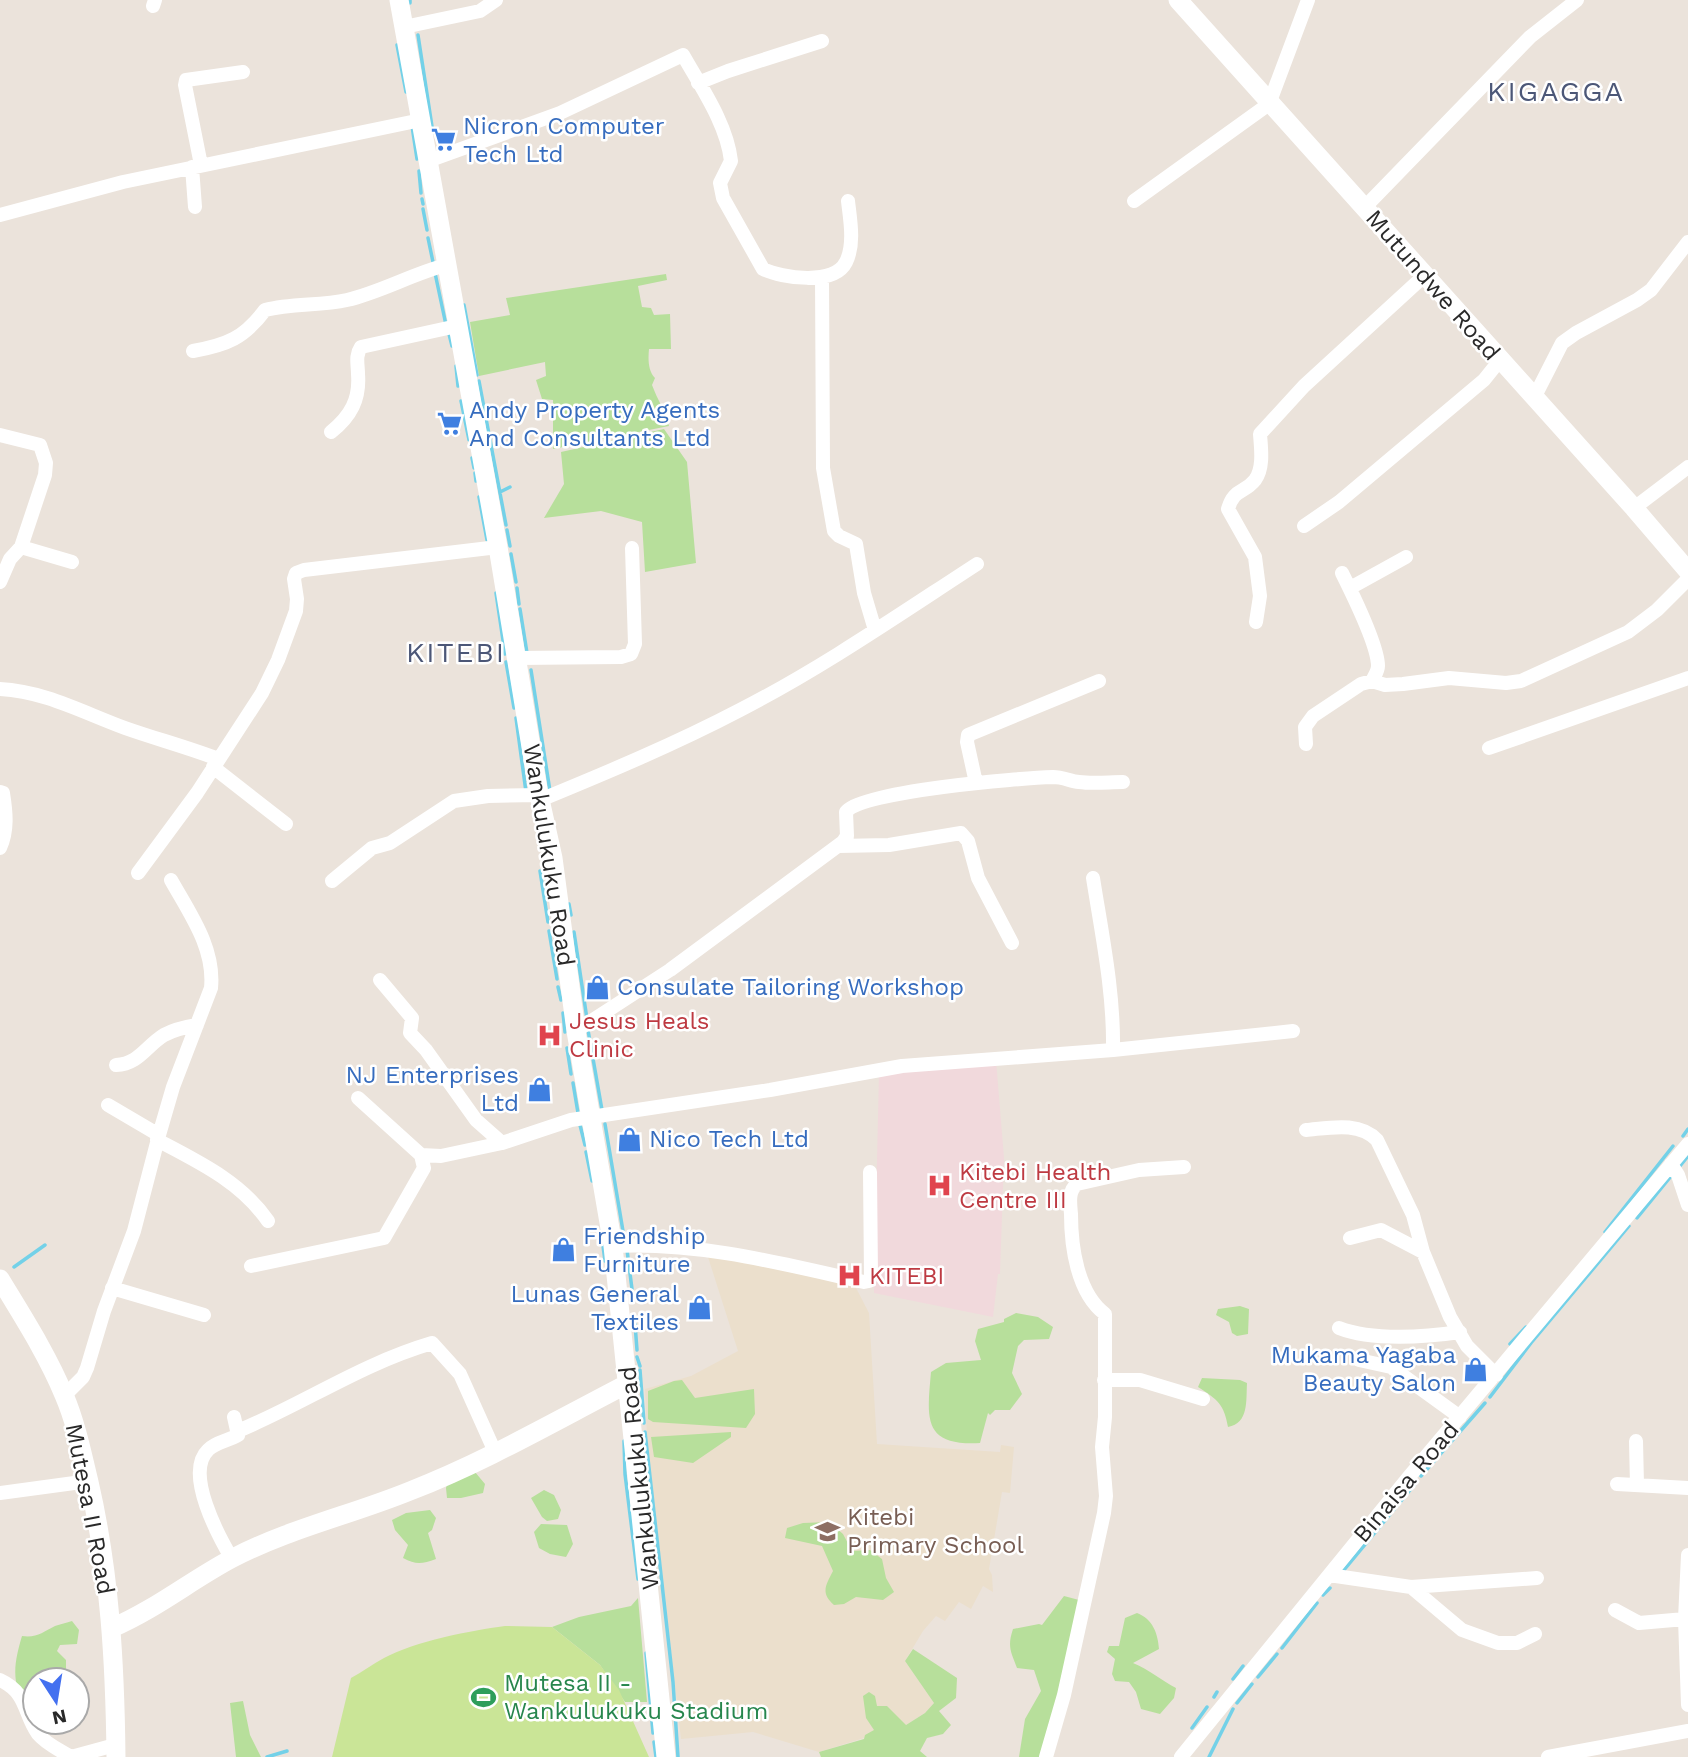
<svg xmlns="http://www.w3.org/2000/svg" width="1688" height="1757" font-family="'Work Sans',sans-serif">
	<rect width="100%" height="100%" fill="#ebe3db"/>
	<path fill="#ebdfcc" d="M 707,1254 L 855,1286 L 869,1313 L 877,1444 L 1000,1452 L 1001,1445 L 1014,1447 L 1010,1493 L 1002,1492 L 989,1569 L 992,1575 L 993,1592 L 983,1586 L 971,1609 L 959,1602 L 945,1621 L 936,1616 L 923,1631 L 905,1661 L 934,1703 L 925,1713 L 906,1725 L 819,1752 L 753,1732 L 681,1739 L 647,1437 L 645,1389 L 691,1376 L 738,1351 Z"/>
	<path fill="#f1d9dc" d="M 996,1060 L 1004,1158 L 1000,1274 L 998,1274 L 993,1317 L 874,1293 L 879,1073 Z"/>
	<path fill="#b7df9b" d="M 666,274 L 667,280 L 638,286 L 642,307 L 651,308 L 654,315 L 670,314 L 671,349 L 649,349 C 648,359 648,371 655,378 L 652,385 C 658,401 664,408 669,426 L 553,449 L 553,400 L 542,399 L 536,380 L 546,376 L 545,362 L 479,376 L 470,322 L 510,315 L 506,298 Z
		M 664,429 L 687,462 L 696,563 L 645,572 L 642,522 L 601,511 L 544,518 L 564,484 L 561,452 Z
		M 1240,1306 L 1249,1309 L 1248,1334 L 1237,1336 L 1232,1333 L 1229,1322 L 1216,1315 L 1218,1309 Z
		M 1016,1313 L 1038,1317 L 1053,1327 L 1049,1339 L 1024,1340 L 1018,1346 L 1012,1373 L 1022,1394 L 1010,1410 L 995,1410 L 990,1415 L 988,1413 L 980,1443 C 922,1446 927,1418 931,1372 L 946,1363 L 981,1360 L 975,1341 L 978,1329 L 1004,1322 L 1004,1319 Z
		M 1202,1378 L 1240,1380 L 1247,1383 C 1246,1401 1249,1423 1228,1427 C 1224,1404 1218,1400 1198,1387 Z
		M 682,1380 L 695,1398 L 754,1389 L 755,1414 L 746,1428 L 653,1422 L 648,1419 L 648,1391 L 674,1381 Z
		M 731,1432 L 731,1437 L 693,1463 L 654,1457 L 651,1437 Z
		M 475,1472 L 485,1484 L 483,1493 L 461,1498 L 447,1498 L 446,1488 L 448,1480 Z
		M 544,1490 L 554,1495 L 561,1510 L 558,1519 L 547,1521 L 542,1517 L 531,1498 Z
		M 430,1510 L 436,1518 L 432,1530 L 428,1533 L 436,1559 C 422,1564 416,1565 403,1558 L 408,1545 L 395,1530 L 392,1520 L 406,1513 Z
		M 829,1522 L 843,1534 L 852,1551 L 870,1550 L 882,1559 L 886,1578 L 894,1592 L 883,1600 L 856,1597 L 844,1604 L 834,1605 C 820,1593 826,1585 833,1571 L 822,1546 L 785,1538 L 787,1528 L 803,1523 Z
		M 541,1524 L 567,1525 L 573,1544 L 566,1557 L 550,1554 L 539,1548 L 534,1532 Z
		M 1064,1596 L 1079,1600 L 1051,1723 L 1041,1757 L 1019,1757 L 1025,1719 L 1041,1691 L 1034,1670 L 1017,1668 C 1011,1652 1007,1647 1013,1629 L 1039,1624 L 1042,1625 Z
		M 638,1598 L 647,1702 L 625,1702 L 600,1665 L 552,1627 L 579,1617 L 631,1606 Z
		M 1137,1613 C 1153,1619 1158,1634 1159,1649 L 1133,1663 C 1150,1670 1161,1680 1176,1688 L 1174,1698 L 1160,1714 L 1141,1709 L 1136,1692 L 1129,1682 L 1115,1681 L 1112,1674 L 1115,1659 L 1107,1652 L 1109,1646 L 1119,1646 L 1125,1618 Z
		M 72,1621 L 79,1630 L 77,1644 L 60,1645 L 57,1651 L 66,1660 L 66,1675 L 61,1680 L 35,1680 L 35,1691 L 18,1689 C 12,1672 17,1653 22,1636 C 37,1638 43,1632 55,1626 C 60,1624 67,1623 72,1621 Z
		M 913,1649 L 957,1678 L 956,1698 L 939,1711 L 951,1725 L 943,1734 L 927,1738 L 920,1751 L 927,1757 L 821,1757 L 819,1752 L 864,1739 L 865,1735 L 874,1730 L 866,1718 L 863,1696 L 869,1692 L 875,1696 L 877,1706 L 887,1706 L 906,1725 L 925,1713 L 934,1703 L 905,1661 Z
		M 243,1701 L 250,1735 L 261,1757 L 236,1757 L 230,1703 Z"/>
	<path fill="#cae597" d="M 505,1626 L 552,1627 L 600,1665 L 619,1690 L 649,1757 L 332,1757 L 351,1678 C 362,1672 373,1664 384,1658 C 416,1641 469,1631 505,1626 Z"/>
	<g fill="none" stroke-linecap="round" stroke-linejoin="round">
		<path stroke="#73d1e8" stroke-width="3.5" d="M 410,0 L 410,3
			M 418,35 L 433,133
			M 397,45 L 406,92
			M 412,126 L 417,159
			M 419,171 L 421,193
			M 422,199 L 423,204
			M 423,209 L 427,230
			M 428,238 L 433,262
			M 435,273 L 446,325
			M 464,305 L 477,375
			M 449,334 L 452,346
			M 456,366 L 458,386
			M 479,381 L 506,525
			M 461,401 L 469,440
			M 472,458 L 474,468
			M 475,473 L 476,481
			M 500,492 L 510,487
			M 479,497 L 487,540
			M 507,530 L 510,546
			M 511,554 L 516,582
			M 517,588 L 519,604
			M 496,593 L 505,654
			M 520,609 L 527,653
			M 506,662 L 514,708
			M 531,670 L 550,791
			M 516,718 L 526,792
			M 540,871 L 548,922
			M 569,904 L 571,915
			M 549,931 L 557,979
			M 574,932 L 587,1019
			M 558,987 L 561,1000
			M 563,1013 L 565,1032
			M 588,1030 L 602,1110
			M 567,1048 L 571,1074
			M 573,1083 L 578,1113
			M 605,1124 L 624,1237
			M 580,1125 L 585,1145
			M 1683,1136 L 1688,1129
			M 586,1152 L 592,1181
			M 1680,1166 L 1688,1156
			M 1637,1218 L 1672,1175
			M 601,1231 L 605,1261
			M 1605,1232 L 1673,1146
			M 627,1250 L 632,1289
			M 14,1267 L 45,1245
			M 635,1324 L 637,1350
			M 1510,1344 L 1526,1327
			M 637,1357 L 640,1366
			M 640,1370 L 644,1423
			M 1490,1397 L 1531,1343 L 1629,1226
			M 645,1432 L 673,1682 L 678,1757
			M 624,1441 L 625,1474 L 638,1579
			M 1421,1476 L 1485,1403
			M 1344,1570 L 1415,1484
			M 1323,1595 L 1330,1588
			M 1282,1648 L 1317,1603
			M 646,1653 L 653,1733
			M 1258,1677 L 1277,1654
			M 1233,1679 L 1243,1666
			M 1214,1697 L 1217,1692
			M 1237,1703 L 1252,1684
			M 1192,1728 L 1207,1707
			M 654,1742 L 656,1757
			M 267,1757 L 287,1751
			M 1209,1757 L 1233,1709"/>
		<path stroke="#fff" stroke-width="14" d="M 153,6 L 155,0
			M 404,27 L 480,11 L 496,0
			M 698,83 L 728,71 L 822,41
			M 428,161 L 560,113 L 683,55 C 701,87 727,124 731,161 L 720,183 L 723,198 L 763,269 C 782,278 834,286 846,262 C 855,244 850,219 848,201
			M 201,165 L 185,85 L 186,80 L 243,72
			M 192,167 L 195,207
			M 1134,201 L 1269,104 L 1308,0
			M 1365,207 L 1530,37 L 1577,0
			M 0,215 L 123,182 L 421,120
			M 822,277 L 823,468 L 834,531 L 839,536 L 856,544 L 864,593 L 875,630
			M 193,351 C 227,345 244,338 265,310 C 292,303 320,306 347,300 C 381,292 412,274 446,265
			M 1534,398 L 1562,343 L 1576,333 L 1637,300 L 1651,290 L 1688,242
			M 331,432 C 351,416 360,399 358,374 C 358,364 355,356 361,347 L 457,326
			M 0,435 L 40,445 L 46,463 L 45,475 L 21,547 L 10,559 L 0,582
			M 1634,508 L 1688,467
			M 1304,526 L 1339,502 L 1484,380 L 1500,360
			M 21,547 L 72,562
			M 1342,573 C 1352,593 1378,645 1378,666 C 1378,671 1375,675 1372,681
			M 1350,588 L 1406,557
			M 1256,622 L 1260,596 L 1255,557 L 1228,509 C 1234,488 1244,494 1255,480 C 1264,468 1261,448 1260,434 L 1304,386 L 1424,276
			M 517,658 L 621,657 L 631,654 L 635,644 L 632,548
			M 0,689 C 44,691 84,713 125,728 C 156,739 187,747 218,759
			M 1306,744 L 1305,727 L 1313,716 L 1361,684 L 1372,681 L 1385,685 L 1403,684 L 1449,678 L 1506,683 L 1521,681 L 1628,632 L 1657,610 L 1688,579
			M 1489,748 L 1688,678
			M 213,767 L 286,824
			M 976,783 L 967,742 L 968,735 L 1099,681
			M 0,792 L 3,793 C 6,812 8,830 0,848
			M 540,800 C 608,772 675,744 740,710 C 822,668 900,614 977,564
			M 838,846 L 889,845 L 961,833 L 968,841 L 978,878 L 1012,943
			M 138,873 L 197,793 L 262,693 L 278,660 L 296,611 L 297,599 L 294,579 L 296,573 L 304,570 L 498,547
			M 1093,878 C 1102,935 1114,992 1113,1050
			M 332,881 L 372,848 L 390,843 L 454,801 L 488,796 L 539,795
			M 380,980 L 412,1018 L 410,1033 L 426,1050 L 476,1120 L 502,1143 L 571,1120 L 770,1090 L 902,1066 L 1113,1050 L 1293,1031
			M 576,1031 L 670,970 L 843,842 L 847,836 L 846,812 C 861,791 1021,778 1053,777 C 1063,777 1070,781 1079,782 C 1094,784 1109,782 1123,782
			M 116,1065 C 139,1064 146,1046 164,1035 C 175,1029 185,1027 197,1025
			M 358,1098 L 421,1155 L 441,1156 L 502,1143
			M 1306,1130 C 1329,1128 1359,1121 1377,1140 L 1413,1215 L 1423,1252 L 1450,1317 L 1467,1346 L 1496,1375
			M 159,1135 L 173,1087 L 211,988 C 215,948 190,914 171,880
			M 157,1140 C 199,1162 241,1182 268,1221
			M 1671,1164 L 1678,1175 L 1688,1205
			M 1350,1238 L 1381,1230 L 1423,1252
			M 613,1246 C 700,1242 780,1263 864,1282 L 869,1281 L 871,1276 L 870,1172
			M 251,1266 L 384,1238 L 424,1168 L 421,1155
			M 112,1288 L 204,1315
			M 1339,1328 C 1372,1341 1426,1337 1460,1332
			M 1359,1360 L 1391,1367 L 1460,1417
			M 1104,1380 L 1140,1380 L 1203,1399
			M 65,1395 L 83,1377 L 87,1368 L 104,1311 L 134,1231 L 159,1135 L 108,1105
			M 238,1431 C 305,1403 361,1364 432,1343 L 460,1374 L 495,1452
			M 1636,1441 L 1637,1485
			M 1617,1484 L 1688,1488
			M 0,1493 L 89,1481
			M 232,1559 C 219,1537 184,1473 208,1450 C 215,1442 228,1441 238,1435 L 234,1417
			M 1329,1575 L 1411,1587 L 1462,1630 L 1498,1643 L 1517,1643 L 1535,1634
			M 1411,1587 L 1537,1578
			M 1615,1610 L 1639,1623 L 1685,1619 L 1688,1705
			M 1685,1619 L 1688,1555
			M 0,1680 C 28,1693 23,1713 38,1734 C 46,1744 60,1750 71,1757 L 115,1745
			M 1046,1757 L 1064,1695 L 1104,1513 L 1106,1496 L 1102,1447 L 1105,1417 L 1105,1314 C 1077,1293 1071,1246 1071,1214 C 1070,1203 1068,1191 1077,1184 L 1139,1170 L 1184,1167
			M 1181,1757 L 1408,1478 L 1688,1144
			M 1548,1757 L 1688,1731"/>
		<path stroke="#fff" stroke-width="19" d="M 399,0 L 498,547 L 539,795 L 553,858 L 576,1031 L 613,1246 L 666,1757
			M 1178,0 L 1634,508 L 1688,571
			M 0,1279 C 23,1317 47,1354 64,1395 C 76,1423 82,1453 89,1482 C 110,1573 115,1664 116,1757
			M 112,1628 C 156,1609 190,1581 231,1559 C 288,1529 351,1515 410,1491 C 485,1462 557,1420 629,1383"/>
	</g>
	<defs>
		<symbol id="supermarket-bare" viewBox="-9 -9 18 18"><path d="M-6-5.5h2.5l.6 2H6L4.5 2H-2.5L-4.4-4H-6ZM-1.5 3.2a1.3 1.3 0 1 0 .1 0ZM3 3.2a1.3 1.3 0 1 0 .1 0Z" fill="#3f7fe0" stroke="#fff" stroke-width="2.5" paint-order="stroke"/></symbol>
		<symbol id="shop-bare" viewBox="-9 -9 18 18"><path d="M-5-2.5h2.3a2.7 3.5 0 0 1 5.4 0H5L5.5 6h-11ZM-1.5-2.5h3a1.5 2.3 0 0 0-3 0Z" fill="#3f7fe0" stroke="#fff" stroke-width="2.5" paint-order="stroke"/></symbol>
		<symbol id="hospital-bare" viewBox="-9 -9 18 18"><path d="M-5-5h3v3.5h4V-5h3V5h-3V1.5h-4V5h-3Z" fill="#e0444e" stroke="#fff" stroke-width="2.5" paint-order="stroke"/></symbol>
		<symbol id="school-bare" viewBox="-9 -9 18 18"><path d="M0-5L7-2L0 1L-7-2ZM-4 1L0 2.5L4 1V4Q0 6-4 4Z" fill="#8d6e63" stroke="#fff" stroke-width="2.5" paint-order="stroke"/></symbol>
		<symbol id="stadium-bare" viewBox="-9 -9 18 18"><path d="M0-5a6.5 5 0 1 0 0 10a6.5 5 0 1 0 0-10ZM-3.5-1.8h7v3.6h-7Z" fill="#2e9e5b" stroke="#fff" stroke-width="2.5" paint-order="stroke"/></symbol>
	</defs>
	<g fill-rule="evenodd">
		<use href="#supermarket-bare" x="426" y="122" width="35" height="35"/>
		<use href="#supermarket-bare" x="432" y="406" width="35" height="35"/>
		<use href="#shop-bare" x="580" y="970" width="35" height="35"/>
		<use href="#hospital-bare" x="532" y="1018" width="35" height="35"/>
		<use href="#shop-bare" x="522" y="1072" width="35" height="35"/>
		<use href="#shop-bare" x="612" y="1122" width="35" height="35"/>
		<use href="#hospital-bare" x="922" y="1168" width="35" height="35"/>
		<use href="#shop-bare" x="546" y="1232" width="35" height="35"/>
		<use href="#hospital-bare" x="832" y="1258" width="35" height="35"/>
		<use href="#shop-bare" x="682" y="1290" width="35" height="35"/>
		<use href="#shop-bare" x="1458" y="1352" width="35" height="35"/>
		<use href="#school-bare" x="810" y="1514" width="35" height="35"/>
		<use href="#stadium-bare" x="466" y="1680" width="35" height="35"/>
	</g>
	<g text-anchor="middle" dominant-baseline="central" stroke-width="5" stroke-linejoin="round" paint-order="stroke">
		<g font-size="24" fill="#366cbe" stroke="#fff" text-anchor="start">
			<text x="463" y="126">Nicron Computer<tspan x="463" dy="28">Tech Ltd</tspan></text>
			<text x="469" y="410">Andy Property Agents<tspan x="469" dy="28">And Consultants Ltd</tspan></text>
			<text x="617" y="987">Consulate Tailoring Workshop</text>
			<text x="519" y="1075" text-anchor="end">NJ Enterprises<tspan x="519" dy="28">Ltd</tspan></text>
			<text x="649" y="1139">Nico Tech Ltd</text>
			<text x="583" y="1236">Friendship<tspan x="583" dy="28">Furniture</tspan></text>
			<text x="679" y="1294" text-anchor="end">Lunas General<tspan x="679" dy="28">Textiles</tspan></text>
			<text x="1456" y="1355" text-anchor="end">Mukama Yagaba<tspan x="1456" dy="28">Beauty Salon</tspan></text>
		</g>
		<g font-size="24" fill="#292929" stroke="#fff">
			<text transform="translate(1433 285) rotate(49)">Mutundwe Road</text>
			<text transform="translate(549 855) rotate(81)">Wankulukuku Road</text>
			<text transform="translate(639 1478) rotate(-96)">Wankulukuku Road</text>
			<text transform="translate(1406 1482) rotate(-50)">Binaisa Road</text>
			<text transform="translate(90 1509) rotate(79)">Mutesa II Road</text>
		</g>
		<g font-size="24" fill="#be3a42" stroke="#fff" text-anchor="start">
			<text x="569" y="1021">Jesus Heals<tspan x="569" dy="28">Clinic</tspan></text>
			<text x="959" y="1172">Kitebi Health<tspan x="959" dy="28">Centre III</tspan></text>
			<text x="869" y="1276">KITEBI</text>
		</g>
		<g font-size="24" fill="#785e54" stroke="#fff" text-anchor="start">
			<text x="847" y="1517">Kitebi<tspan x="847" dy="28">Primary School</tspan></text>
		</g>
		<g font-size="24" fill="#27864d" stroke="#fff" text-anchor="start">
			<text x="504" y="1683">Mutesa II -<tspan x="504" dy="28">Wankulukuku Stadium</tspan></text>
		</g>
		<g font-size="28" letter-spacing="2" fill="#4c5777" stroke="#fff">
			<text x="1556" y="91">KIGAGGA</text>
			<text x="456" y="652">KITEBI</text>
		</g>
	</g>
	<g transform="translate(56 1701) rotate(168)"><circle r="33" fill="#ffffff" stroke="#a9a9a9" stroke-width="2"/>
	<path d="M0-5L12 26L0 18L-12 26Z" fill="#4370f0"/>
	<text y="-10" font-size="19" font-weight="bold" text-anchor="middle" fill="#292929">N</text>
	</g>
</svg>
